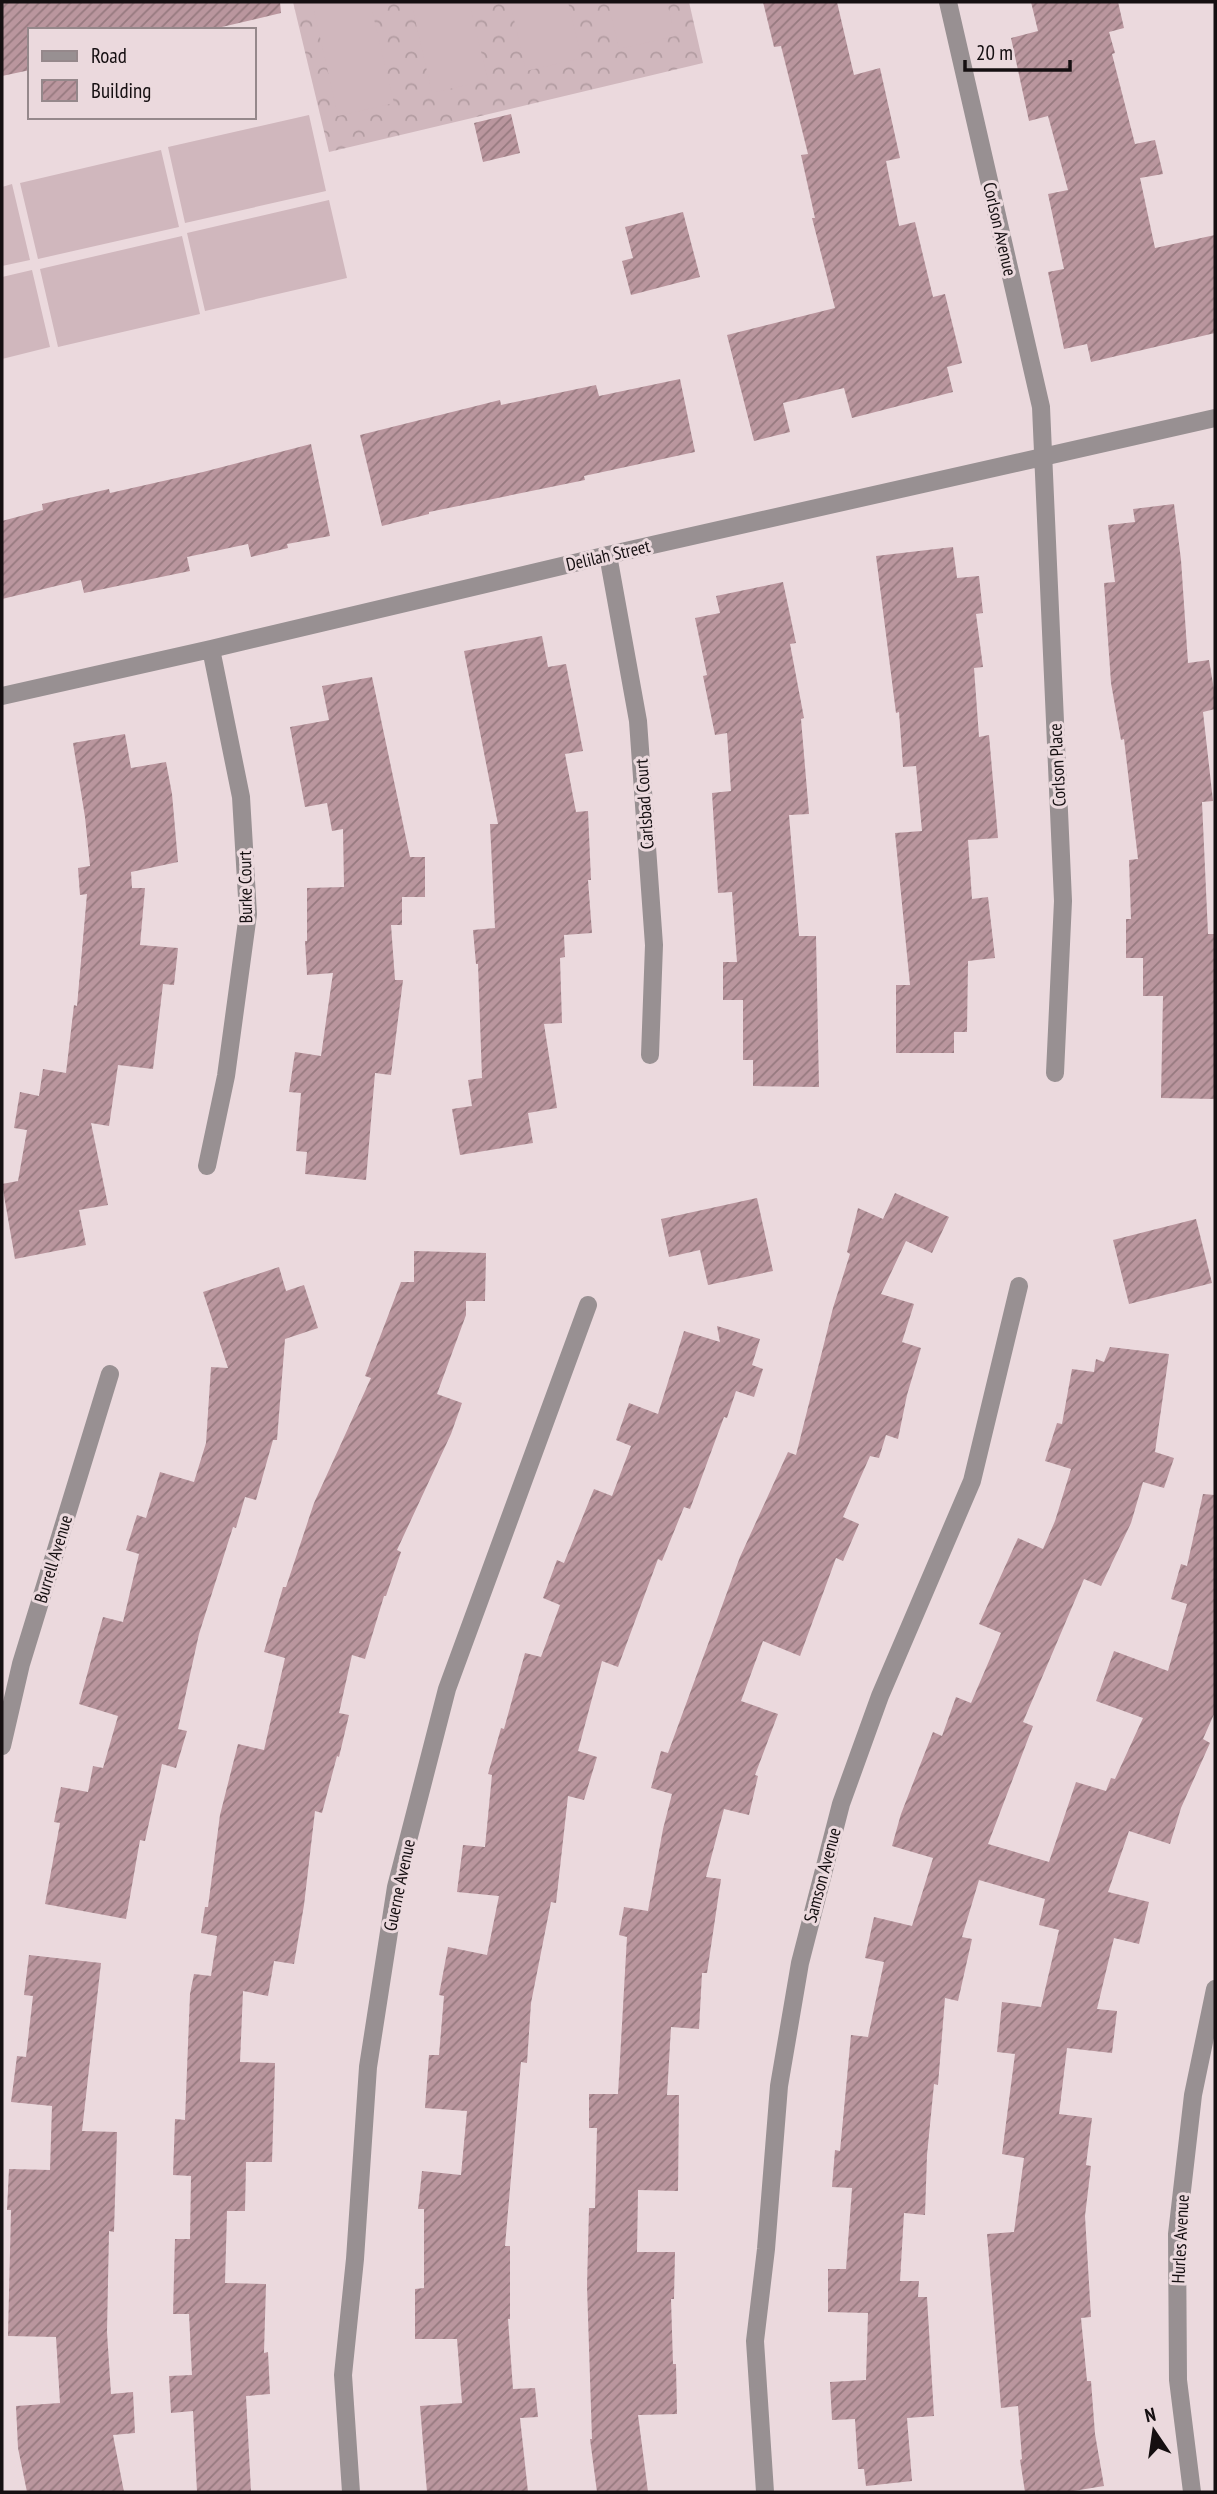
<svg xmlns="http://www.w3.org/2000/svg" width="1217" height="2494" font-family="'PT Sans Narrow',sans-serif">
	<defs>
		<pattern id="forest-crowns" width="20" height="18" patternUnits="userSpaceOnUse" patternTransform="scale(1.75)"><rect width="20" height="18" fill="#d0b7bd"/><path d="M2 6a3 3 0 1 1 6 0M12 15a3 3 0 1 1 6 0" fill="none" stroke="#b29ca1"/></pattern>
		<pattern id="building-hatch" width="6" height="6" patternUnits="userSpaceOnUse" patternTransform="scale(1.75)"><rect width="6" height="6" fill="#ba969e"/><path d="M-1 1l2-2M0 6l6-6M5 7l2-2" fill="none" stroke="#96797f"/></pattern>
	</defs>
	<rect width="100%" height="100%" fill="#ebd9dd"/>
	<path fill="url(#forest-crowns)" d="M 293,2 L 689,2 L 703,63 L 329,152 Z"/>
	<path fill="#d0b7bd" d="M 312,2 L 370,2 L 394,103 L 338,116 Z
		M 411,2 L 469,2 L 488,80 L 432,93 Z
		M 510,2 L 568,2 L 582,58 L 526,71 Z
		M 608,2 L 667,2 L 675,36 L 619,49 Z
		M 309,115 L 326,191 L 185,223 L 168,147 Z
		M 161,150 L 179,227 L 38,259 L 20,183 Z
		M 12,184 L 30,260 L 2,266 L 2,187 Z
		M 329,200 L 347,278 L 205,311 L 187,233 Z
		M 182,236 L 200,314 L 58,347 L 40,269 Z
		M 32,270 L 50,347 L 2,359 L 2,277 Z"/>
	<path fill="url(#building-hatch)" d="M 2,2 L 280,2 L 281,13 L 209,30 L 30,30 L 30,70 L 2,76 Z
		M 763,2 L 837,2 L 854,75 L 880,68 L 900,158 L 886,161 L 899,226 L 915,222 L 933,297 L 945,294 L 962,363 L 947,367 L 953,392 L 852,418 L 844,388 L 783,403 L 790,432 L 754,441 L 727,335 L 835,308 L 812,218 L 815,218 L 801,155 L 808,154 L 781,46 L 774,47 Z
		M 1031,2 L 1118,2 L 1124,28 L 1109,32 L 1115,53 L 1112,54 L 1135,144 L 1155,140 L 1163,174 L 1140,178 L 1155,248 L 1215,235 L 1215,333 L 1091,362 L 1087,344 L 1064,349 L 1048,272 L 1064,269 L 1048,194 L 1068,190 L 1048,116 L 1029,121 L 1011,38 L 1038,31 Z
		M 511,114 L 520,153 L 483,162 L 474,123 Z
		M 683,212 L 700,277 L 631,295 L 622,261 L 633,258 L 625,227 Z
		M 680,379 L 695,452 L 584,476 L 585,480 L 429,512 L 429,514 L 382,526 L 360,435 L 500,400 L 501,405 L 596,385 L 599,396 Z
		M 311,444 L 330,536 L 287,544 L 288,548 L 251,557 L 248,544 L 187,557 L 190,571 L 84,593 L 81,580 L 2,599 L 2,521 L 43,510 L 42,504 L 109,489 L 110,493 L 203,472 Z
		M 1174,504 L 1181,560 L 1188,663 L 1209,660 L 1215,696 L 1215,709 L 1203,712 L 1213,801 L 1202,802 L 1208,934 L 1215,934 L 1215,1099 L 1161,1098 L 1163,996 L 1143,996 L 1143,958 L 1126,958 L 1126,919 L 1131,919 L 1129,860 L 1138,859 L 1124,739 L 1121,740 L 1111,683 L 1104,583 L 1115,582 L 1108,525 L 1135,522 L 1133,509 Z
		M 953,547 L 957,578 L 979,576 L 983,613 L 976,614 L 983,667 L 974,668 L 979,737 L 989,735 L 998,838 L 968,840 L 972,899 L 988,897 L 995,958 L 968,961 L 967,1032 L 954,1032 L 954,1053 L 896,1053 L 896,985 L 910,985 L 895,833 L 922,831 L 916,766 L 903,767 L 899,712 L 896,713 L 876,556 Z
		M 783,582 L 796,643 L 790,644 L 804,718 L 801,719 L 809,814 L 789,815 L 799,936 L 816,936 L 819,1087 L 753,1086 L 753,1060 L 743,1060 L 743,1000 L 723,1000 L 723,962 L 737,962 L 732,892 L 718,893 L 712,793 L 731,791 L 727,733 L 715,735 L 703,676 L 707,675 L 695,618 L 720,613 L 716,596 Z
		M 542,636 L 548,667 L 566,664 L 583,751 L 565,754 L 576,812 L 588,811 L 591,880 L 588,880 L 592,933 L 564,935 L 565,957 L 560,958 L 562,1023 L 544,1024 L 557,1108 L 528,1113 L 533,1143 L 460,1155 L 452,1109 L 472,1106 L 468,1080 L 482,1078 L 478,964 L 476,964 L 473,930 L 495,928 L 490,824 L 498,824 L 464,651 Z
		M 372,677 L 410,857 L 425,857 L 425,897 L 402,897 L 402,925 L 391,925 L 395,980 L 403,980 L 391,1075 L 375,1073 L 366,1180 L 305,1174 L 307,1152 L 296,1151 L 301,1093 L 289,1092 L 295,1052 L 321,1056 L 333,973 L 307,975 L 305,941 L 307,941 L 307,888 L 344,887 L 343,829 L 332,831 L 327,803 L 305,807 L 290,727 L 329,720 L 322,686 Z
		M 125,734 L 131,768 L 166,762 L 172,794 L 178,862 L 131,872 L 132,888 L 145,888 L 140,945 L 178,948 L 174,985 L 163,984 L 153,1069 L 118,1065 L 109,1126 L 91,1123 L 108,1205 L 79,1210 L 86,1245 L 15,1259 L 2,1184 L 18,1181 L 27,1130 L 14,1128 L 20,1092 L 39,1096 L 43,1069 L 66,1073 L 74,1005 L 77,1006 L 87,894 L 80,895 L 78,868 L 90,866 L 85,817 L 73,743 Z
		M 895,1193 L 949,1217 L 932,1253 L 906,1241 L 881,1294 L 914,1304 L 902,1342 L 921,1348 L 907,1395 L 898,1439 L 886,1435 L 879,1458 L 870,1456 L 843,1517 L 859,1524 L 843,1561 L 836,1558 L 800,1656 L 763,1641 L 741,1701 L 778,1714 L 755,1775 L 758,1776 L 749,1815 L 724,1809 L 706,1877 L 721,1879 L 707,1973 L 702,1973 L 699,2029 L 671,2027 L 667,2095 L 679,2095 L 678,2191 L 638,2190 L 637,2252 L 675,2252 L 674,2299 L 671,2299 L 673,2364 L 676,2364 L 677,2414 L 638,2415 L 648,2492 L 597,2492 L 590,2439 L 592,2439 L 587,2286 L 589,2208 L 595,2208 L 597,2128 L 589,2128 L 589,2094 L 618,2094 L 627,1937 L 619,1935 L 624,1907 L 648,1911 L 663,1829 L 672,1794 L 651,1788 L 661,1751 L 668,1753 L 740,1557 L 788,1452 L 796,1455 L 833,1308 L 850,1254 L 847,1252 L 858,1208 L 883,1219 Z
		M 757,1198 L 773,1271 L 708,1285 L 700,1250 L 669,1257 L 661,1219 Z
		M 1196,1219 L 1212,1283 L 1129,1304 L 1113,1240 Z
		M 414,1251 L 486,1253 L 485,1301 L 466,1301 L 466,1315 L 437,1394 L 462,1403 L 451,1434 L 397,1550 L 401,1552 L 386,1596 L 384,1596 L 365,1659 L 352,1655 L 339,1713 L 349,1715 L 339,1757 L 337,1756 L 322,1813 L 315,1811 L 304,1905 L 294,1964 L 274,1961 L 268,1996 L 243,1991 L 240,2062 L 275,2063 L 272,2162 L 246,2162 L 245,2211 L 227,2211 L 225,2283 L 266,2284 L 264,2353 L 268,2352 L 270,2394 L 246,2396 L 251,2492 L 197,2492 L 193,2411 L 171,2413 L 169,2376 L 192,2375 L 189,2314 L 173,2314 L 175,2239 L 190,2239 L 191,2176 L 173,2175 L 175,2119 L 185,2120 L 190,1994 L 194,1974 L 211,1976 L 217,1936 L 201,1933 L 205,1907 L 208,1907 L 220,1815 L 238,1744 L 264,1750 L 285,1658 L 264,1652 L 283,1587 L 286,1587 L 314,1503 L 371,1378 L 365,1376 L 401,1282 L 414,1282 Z
		M 279,1267 L 286,1291 L 304,1285 L 318,1328 L 285,1339 L 277,1440 L 273,1440 L 256,1500 L 245,1497 L 236,1528 L 233,1527 L 199,1634 L 178,1729 L 187,1731 L 176,1768 L 162,1764 L 145,1841 L 140,1840 L 126,1919 L 45,1904 L 60,1823 L 54,1822 L 61,1787 L 88,1792 L 93,1766 L 103,1768 L 118,1716 L 79,1704 L 103,1617 L 123,1622 L 139,1554 L 126,1550 L 137,1515 L 146,1518 L 160,1472 L 194,1482 L 206,1443 L 211,1367 L 228,1368 L 203,1292 Z
		M 717,1326 L 760,1339 L 752,1365 L 763,1369 L 754,1397 L 736,1391 L 727,1418 L 724,1417 L 690,1509 L 684,1507 L 662,1561 L 658,1559 L 618,1667 L 602,1661 L 578,1751 L 597,1757 L 584,1800 L 568,1796 L 556,1903 L 551,1902 L 531,2003 L 527,2063 L 521,2062 L 505,2246 L 510,2246 L 510,2319 L 508,2319 L 513,2389 L 535,2388 L 538,2417 L 520,2418 L 528,2492 L 427,2492 L 420,2406 L 462,2403 L 457,2339 L 415,2339 L 415,2289 L 424,2288 L 424,2209 L 418,2209 L 422,2171 L 461,2175 L 467,2111 L 425,2108 L 429,2055 L 439,2055 L 444,1996 L 439,1995 L 448,1947 L 487,1955 L 499,1896 L 457,1892 L 463,1845 L 485,1847 L 492,1775 L 488,1774 L 501,1728 L 504,1729 L 525,1653 L 541,1657 L 560,1605 L 543,1598 L 557,1560 L 564,1563 L 594,1489 L 612,1496 L 631,1446 L 616,1440 L 629,1403 L 658,1414 L 684,1331 L 720,1342 Z
		M 1110,1347 L 1169,1354 L 1155,1452 L 1174,1458 L 1164,1488 L 1143,1482 L 1131,1523 L 1101,1586 L 1084,1579 L 1023,1722 L 1033,1726 L 988,1844 L 1049,1862 L 1076,1782 L 1106,1791 L 1111,1778 L 1115,1779 L 1143,1718 L 1096,1701 L 1114,1651 L 1168,1671 L 1187,1604 L 1171,1599 L 1181,1564 L 1187,1566 L 1203,1494 L 1215,1495 L 1215,1712 L 1203,1739 L 1210,1743 L 1181,1808 L 1170,1844 L 1129,1831 L 1108,1892 L 1149,1902 L 1139,1944 L 1114,1938 L 1097,2009 L 1117,2011 L 1112,2053 L 1067,2048 L 1059,2114 L 1092,2118 L 1086,2165 L 1091,2166 L 1085,2216 L 1091,2317 L 1081,2318 L 1087,2381 L 1091,2381 L 1095,2434 L 1104,2486 L 1067,2492 L 1025,2492 L 1020,2460 L 1022,2459 L 1018,2406 L 1001,2408 L 987,2234 L 1014,2232 L 1024,2158 L 1002,2154 L 1015,2054 L 997,2052 L 1002,2002 L 1041,2007 L 1059,1930 L 1039,1925 L 1045,1899 L 979,1880 L 962,1937 L 972,1939 L 958,2001 L 945,1998 L 938,2085 L 934,2084 L 927,2155 L 925,2215 L 904,2213 L 900,2281 L 919,2281 L 918,2297 L 927,2297 L 934,2416 L 907,2418 L 912,2481 L 866,2486 L 864,2469 L 858,2469 L 855,2419 L 832,2420 L 830,2382 L 866,2380 L 868,2313 L 828,2312 L 828,2269 L 846,2269 L 852,2188 L 832,2187 L 835,2150 L 840,2151 L 851,2035 L 868,2037 L 884,1962 L 865,1958 L 874,1917 L 912,1926 L 933,1858 L 892,1846 L 901,1814 L 933,1732 L 942,1736 L 956,1697 L 971,1703 L 1001,1633 L 979,1624 L 1018,1538 L 1043,1549 L 1055,1521 L 1071,1469 L 1045,1461 L 1057,1423 L 1062,1424 L 1072,1369 L 1094,1372 L 1096,1359 L 1104,1362 Z
		M 29,1955 L 101,1963 L 82,2131 L 117,2132 L 114,2232 L 109,2231 L 107,2332 L 111,2394 L 133,2392 L 135,2433 L 113,2435 L 124,2492 L 27,2492 L 18,2448 L 16,2406 L 60,2403 L 56,2337 L 8,2336 L 11,2210 L 7,2210 L 9,2169 L 50,2170 L 52,2106 L 11,2102 L 17,2056 L 26,2057 L 33,1996 L 24,1995 Z"/>
	<g fill="none" stroke-linecap="round" stroke-linejoin="round">
		<path stroke="#989092" stroke-width="18" d="M 948,2 L 1041,407 L 1063,901 L 1055,1073
			M 608,555 L 638,721 L 654,945 L 650,1055
			M 2,696 L 211,649 L 608,555 L 1215,418
			M 207,1166 L 226,1076 L 248,914 L 241,797 L 211,649
			M 2,1746 L 21,1664 L 110,1374
			M 351,2492 L 343,2375 L 355,2259 L 368,2067 L 396,1887 L 447,1689 L 588,1305
			M 765,2492 L 755,2341 L 766,2249 L 779,2086 L 800,1963 L 841,1804 L 880,1696 L 972,1481 L 1019,1286
			M 1192,2492 L 1178,2380 L 1177,2234 L 1193,2095 L 1215,1989"/>
	</g>
	<g text-anchor="middle" dominant-baseline="central" stroke-width="6" stroke-linejoin="round" paint-order="stroke">
		<g font-size="18" fill="#150f11" stroke="#ebd9dd">
			<text transform="translate(1000 229) rotate(77)">Corlson Avenue</text>
			<text transform="translate(608 555) rotate(-13)">Delilah Street</text>
			<text transform="translate(1057 765) rotate(-93)">Corlson Place</text>
			<text transform="translate(644 804) rotate(-94)">Carlsbad Court</text>
			<text transform="translate(245 887) rotate(-91)">Burke Court</text>
			<text transform="translate(53 1559) rotate(-73)">Burrell Avenue</text>
			<text transform="translate(822 1875) rotate(-75)">Samson Avenue</text>
			<text transform="translate(399 1885) rotate(-78)">Guerne Avenue</text>
			<text transform="translate(1180 2239) rotate(-87)">Hurles Avenue</text>
		</g>
	</g>
	<rect width="1217" height="2494" fill="none" stroke="#150f11" stroke-width="7"/>
	<rect x="28" y="28" width="228" height="91" fill="#ebd9dd" stroke="#95888b" stroke-width="2"/>
	<rect x="42" y="51" width="35" height="10" fill="#989092" stroke="#95888b" stroke-width="2"/>
	<text x="91" y="63" font-size="21" fill="#150f11">Road</text>
	<rect x="42" y="80" width="35" height="21" fill="url(#building-hatch)" stroke="#95888b" stroke-width="2"/>
	<text x="91" y="98" font-size="21" fill="#150f11">Building</text>
	<g transform="translate(1154 2431) rotate(347)" stroke="#ebd9dd" stroke-width="5" paint-order="stroke">
	<path d="M0-5L12 26L0 18L-12 26Z" fill="#150f11"/>
	<text y="-10" font-size="19" font-weight="bold" text-anchor="middle" fill="#150f11">N</text>
	</g>
	<path d="M965 60v10h105v-10" fill="none" stroke="#150f11" stroke-width="3.5"/>
	<text x="976" y="60" font-size="21" fill="#150f11" stroke="#ebd9dd" stroke-width="5" paint-order="stroke">20 m</text>
</svg>
